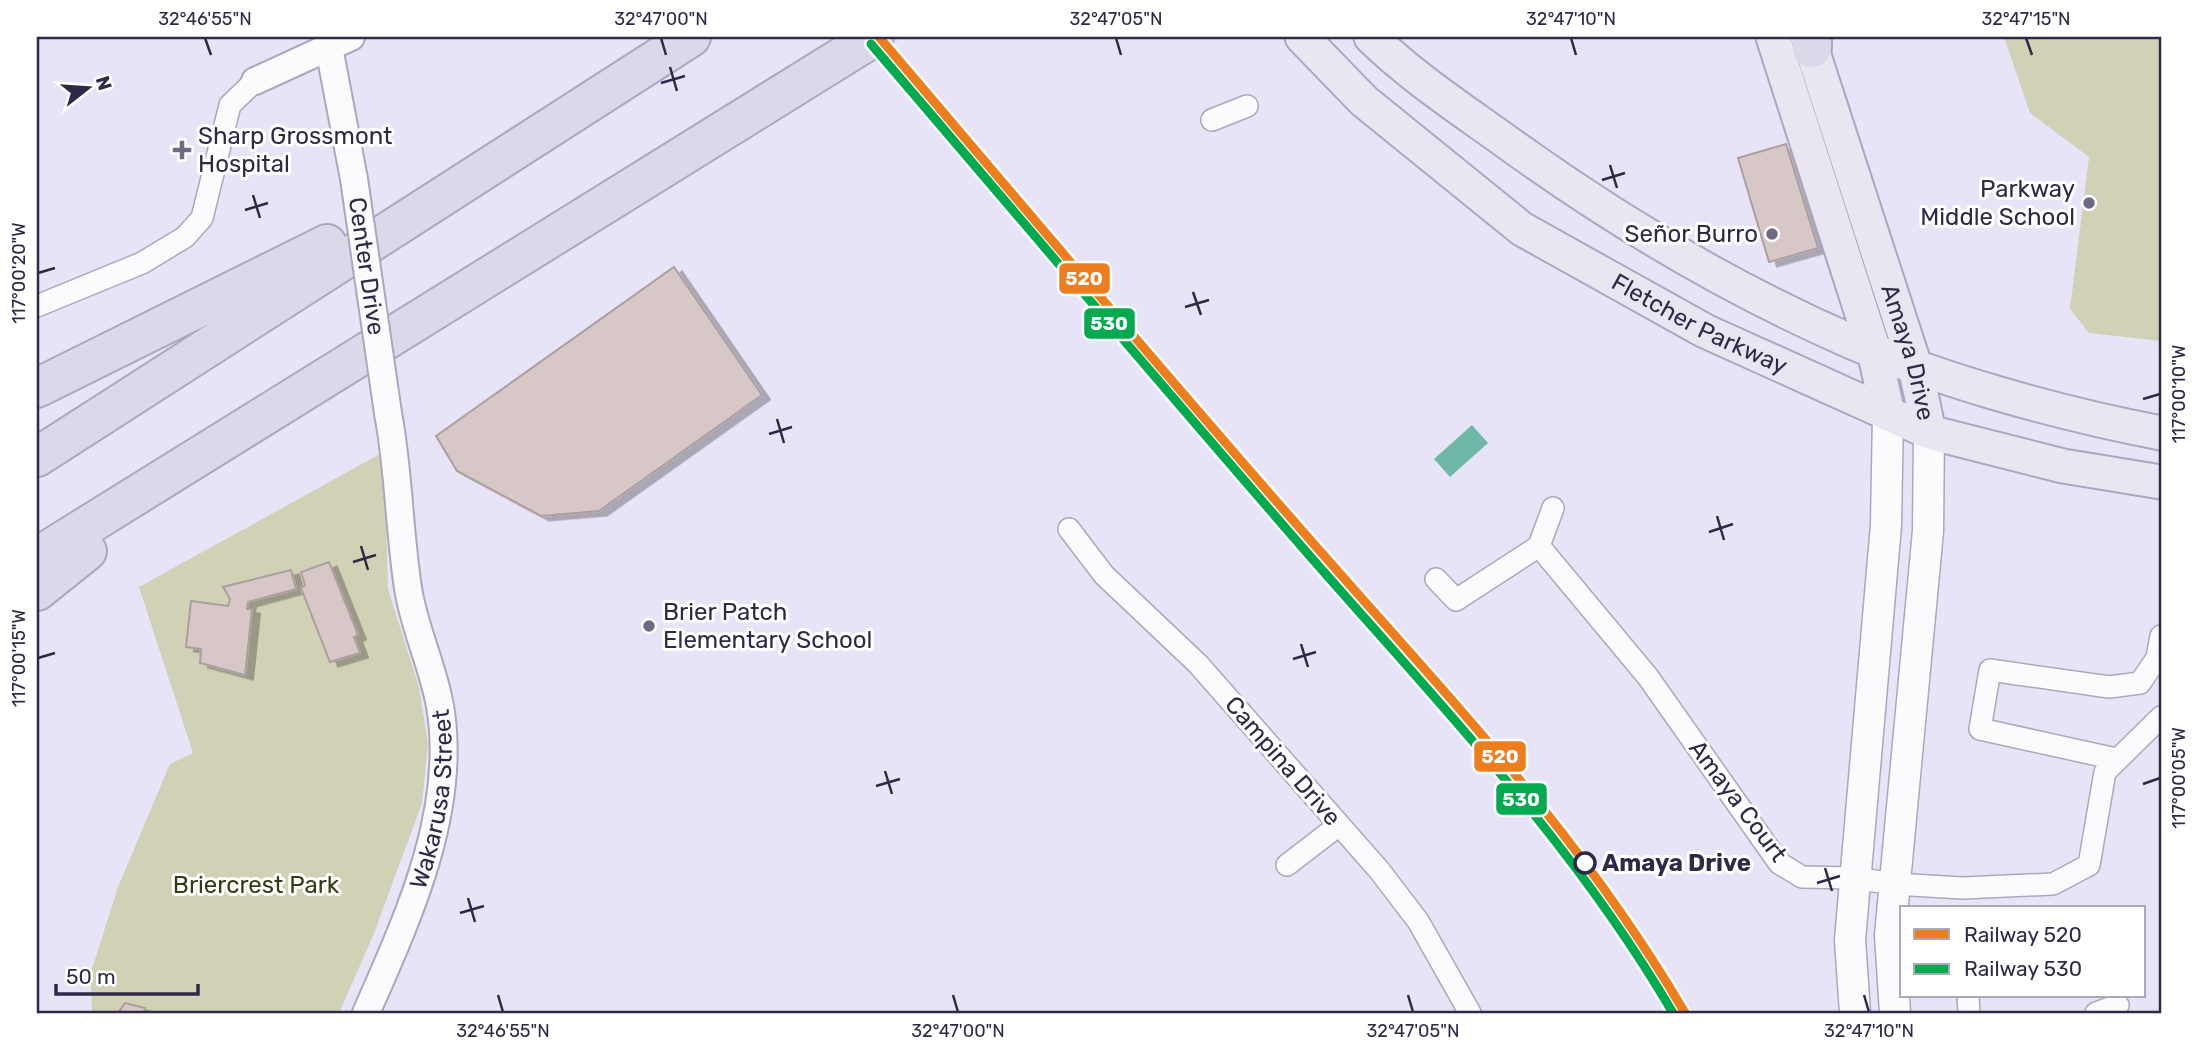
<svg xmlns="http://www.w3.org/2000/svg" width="2198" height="1050" font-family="Rubik,sans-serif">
	<defs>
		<filter id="shadow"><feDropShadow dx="8" dy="4.5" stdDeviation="0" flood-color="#0004"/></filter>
	</defs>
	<rect width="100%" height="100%" fill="#e6e4f6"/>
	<path fill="#d1d1b6" d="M 2004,37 L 2161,37 L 2161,341 L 2089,333 L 2070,309 L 2089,157 L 2030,113 Z
		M 380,454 L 385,484 L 388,589 L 419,687 L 428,744 L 422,803 L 373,936 L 339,1013 L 92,1013 L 91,972 L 118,887 L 170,764 L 193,753 L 139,587 Z"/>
	<path fill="#6fb8a8" d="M 1472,425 L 1488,443 L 1450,477 L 1434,459 Z"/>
	<path fill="#d7c7c7" stroke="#ad9f9f" stroke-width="2" filter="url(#shadow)" d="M 1786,144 L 1818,248 L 1769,262 L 1738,158 Z
		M 674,267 L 762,395 L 599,511 L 541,516 L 457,471 L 436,436 Z
		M 329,562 L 358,635 L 354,637 L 360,653 L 330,662 L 301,588 L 305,585 L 301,572 Z
		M 291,570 L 296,589 L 248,602 L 247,609 L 252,609 L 245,675 L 200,663 L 201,649 L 186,647 L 191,601 L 228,606 L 230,599 L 223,587 Z
		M 125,1003 L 145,1008 L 144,1013 L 118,1013 Z"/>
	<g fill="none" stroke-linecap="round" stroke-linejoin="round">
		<defs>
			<path id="minor" d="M 1212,120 L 1247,106
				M 37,306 L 142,263 L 185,237 L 202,218 L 230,105 L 255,81
				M 1553,508 L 1539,546 L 1648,677 L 1779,863 L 1802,877 L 1855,878 L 1894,884 L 1963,888 L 2053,884 L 2089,865 L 2105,772 L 2161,717
				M 1069,529 L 1104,575 L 1198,664 L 1379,870 L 1418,921 L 1470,1013
				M 1436,579 L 1456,600 L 1539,546
				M 2116,759 L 1980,729 L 1990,670 L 2109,687 L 2140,683 L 2157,658 L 2161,636
				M 1287,865 L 1339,825
				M 1968,996 L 1969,1013
				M 2096,1013 L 2118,1005"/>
			<g id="tertiary">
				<path d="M 327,37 L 354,179"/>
				<path d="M 255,81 L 351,37"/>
				<path id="s1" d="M 366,1013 C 407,920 458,811 440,706 C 433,666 414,628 408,588 C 399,530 399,471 388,413"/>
			</g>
			<path id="secondary" d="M 1855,1013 L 1850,940 L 1886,525 L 1888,414
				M 1895,1013 L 1890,935 L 1928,531 L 1929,432"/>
			<g id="primary">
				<path id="s2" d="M 1302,37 L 1364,101 L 1522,229 L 1705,331 L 1929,432 L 2063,466 L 2161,482"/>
				<path d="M 1371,37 C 1411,76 1458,107 1504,140 C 1613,219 1728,288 1852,342 C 1945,382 2062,414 2161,433"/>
				<path d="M 1773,37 L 1874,351 L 1888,414"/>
				<path id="s3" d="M 1808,37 L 1915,366 L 1929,432"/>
			</g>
			<path id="motorway" d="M 1812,37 L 1812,48
				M 37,388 L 327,244
				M 37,457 L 691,37
				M 37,557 L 874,37
				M 37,591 L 87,551"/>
		</defs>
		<use href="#minor" stroke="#aba8bd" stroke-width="24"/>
		<use href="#tertiary" stroke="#aba8bd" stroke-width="30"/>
		<use href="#secondary" stroke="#aba8bd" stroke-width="33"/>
		<use href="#primary" stroke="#aca7c1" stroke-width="37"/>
		<use href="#motorway" stroke="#aca7c1" stroke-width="42"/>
		<use href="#minor" stroke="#fbfbfe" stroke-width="21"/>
		<use href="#tertiary" stroke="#fbfbfe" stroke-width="26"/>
		<use href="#secondary" stroke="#fbfbfe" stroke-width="30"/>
		<use href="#primary" stroke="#e9e6f2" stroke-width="33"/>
		<use href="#motorway" stroke="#dcd8e9" stroke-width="38"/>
		<defs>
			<g id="tertiary-bridge">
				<path id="s4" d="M 354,179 L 388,413"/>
			</g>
		</defs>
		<use href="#tertiary-bridge" stroke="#aba8bd" stroke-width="30" stroke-linecap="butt"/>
		<use href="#tertiary-bridge" stroke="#fbfbfe" stroke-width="26"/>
		<defs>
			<path id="rail-1" d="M 879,37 C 1028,212 1175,387 1327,559 C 1458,708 1584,840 1685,1013"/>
			<path id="rail-2" d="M 871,44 C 1019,217 1166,391 1316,563 C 1444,709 1574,844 1673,1013"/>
		</defs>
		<use href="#rail-1" stroke="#fff" stroke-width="14"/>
		<use href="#rail-2" stroke="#fff" stroke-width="14"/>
		<use href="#rail-1" stroke="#ec7e20" stroke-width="9"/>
		<use href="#rail-2" stroke="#04aa4f" stroke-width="9"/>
	</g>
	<path fill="none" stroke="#2e2947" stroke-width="2.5" d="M 205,38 L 211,55M 661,38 L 666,55M 1116,38 L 1121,55M 1571,38 L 1576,55M 2026,38 L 2032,55M 670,67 L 677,91M 661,83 L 685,76M 1610,165 L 1617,188M 1602,180 L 1625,173M 253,195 L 260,218M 245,210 L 268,203M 38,273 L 55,268M 1193,292 L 1201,315M 1185,307 L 1209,300M 2143,399 L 2160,394M 777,419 L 784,443M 769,434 L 792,427M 1717,516 L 1724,540M 1709,532 L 1733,524M 361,546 L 368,570M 353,562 L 376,555M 1301,644 L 1308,667M 38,658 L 55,653M 1293,659 L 1316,652M 885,771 L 892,794M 2143,784 L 2160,778M 876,786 L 900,779M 1825,868 L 1832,891M 1817,883 L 1840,876M 468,898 L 475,922M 460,913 L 484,906M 498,995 L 503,1012M 953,995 L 958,1012M 1408,995 L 1413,1012M 1864,995 L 1869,1012"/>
	<g fill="#6e6a84" stroke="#fff" stroke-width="2.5">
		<path d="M178.5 139.5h7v7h7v7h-7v7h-7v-7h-7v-7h7z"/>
		<circle cx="2089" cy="203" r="7"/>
		<circle cx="1772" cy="234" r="7"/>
		<circle cx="649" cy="626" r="7"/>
	</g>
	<circle fill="#fff" stroke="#2e2947" stroke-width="3.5" cx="1585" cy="863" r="10"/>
	<g text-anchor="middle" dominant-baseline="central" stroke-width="6" stroke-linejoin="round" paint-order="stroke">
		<g font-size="24" fill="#2e2947" stroke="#fff" text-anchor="start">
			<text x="198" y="136">Sharp Grossmont<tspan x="198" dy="28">Hospital</tspan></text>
			<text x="2075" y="189" text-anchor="end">Parkway<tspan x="2075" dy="28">Middle School</tspan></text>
			<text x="1758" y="234" text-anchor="end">Señor Burro</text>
			<text x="663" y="612">Brier Patch<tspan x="663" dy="28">Elementary School</tspan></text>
		</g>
		<g font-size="24" fill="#2e2947" stroke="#fff">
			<text stroke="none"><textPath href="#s4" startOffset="88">Center Drive</textPath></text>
			<text stroke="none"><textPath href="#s2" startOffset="494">Fletcher Parkway</textPath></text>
			<text stroke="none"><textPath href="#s3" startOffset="331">Amaya Drive</textPath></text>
			<text transform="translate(1283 761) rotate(49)">Campina Drive</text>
			<text stroke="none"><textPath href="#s1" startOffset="226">Wakarusa Street</textPath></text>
			<text transform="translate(1738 801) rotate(53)">Amaya Court</text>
		</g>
		<g font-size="24" font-weight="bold" fill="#2e2947" stroke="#fff" text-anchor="start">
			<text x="1602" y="863">Amaya Drive</text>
		</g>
		<g font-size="24" fill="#383915" stroke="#fff">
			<text x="256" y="885">Briercrest Park</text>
		</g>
	</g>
	<g stroke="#fff" stroke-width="2.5">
		<rect x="1058" y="262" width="53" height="33" rx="7" fill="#ec7e20"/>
		<rect x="1083" y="307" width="53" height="33" rx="7" fill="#04aa4f"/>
		<rect x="1473" y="740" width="54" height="33" rx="7" fill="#ec7e20"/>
		<rect x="1495" y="782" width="53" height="34" rx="7" fill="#04aa4f"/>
	</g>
	<g font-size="19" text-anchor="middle" font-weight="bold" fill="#fff">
		<text x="1084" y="285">520</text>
		<text x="1109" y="330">530</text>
		<text x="1500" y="763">520</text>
		<text x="1521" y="806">530</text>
	</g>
	<rect width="2198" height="1050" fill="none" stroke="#ffffff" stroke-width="77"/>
	<rect x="1900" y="906" width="245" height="91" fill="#ffffff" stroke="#aba9b5" stroke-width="2"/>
	<rect x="1914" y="929" width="35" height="10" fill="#ec7e20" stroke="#aba9b5" stroke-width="2"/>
	<text x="1964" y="942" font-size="21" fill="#2e2947">Railway 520</text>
	<rect x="1914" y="964" width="35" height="10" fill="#04aa4f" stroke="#aba9b5" stroke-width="2"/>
	<text x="1964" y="976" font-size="21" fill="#2e2947">Railway 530</text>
	<g transform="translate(88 88) rotate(73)" stroke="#ffffff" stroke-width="5" paint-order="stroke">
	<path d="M0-5L12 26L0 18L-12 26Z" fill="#2e2947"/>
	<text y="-10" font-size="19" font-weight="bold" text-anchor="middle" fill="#2e2947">N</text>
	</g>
	<path d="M56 984v10h142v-10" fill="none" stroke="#2e2947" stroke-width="3.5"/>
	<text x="66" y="984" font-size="21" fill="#2e2947" stroke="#ffffff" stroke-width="5" paint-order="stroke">50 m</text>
	<rect x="38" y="38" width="2122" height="974" fill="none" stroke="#2e2947" stroke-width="2.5"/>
	<g font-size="18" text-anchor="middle" fill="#2e2947">
		<text x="205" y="25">32°46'55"N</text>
		<text x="661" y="25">32°47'00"N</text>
		<text x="1116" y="25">32°47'05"N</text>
		<text x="1571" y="25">32°47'10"N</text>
		<text x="2026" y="25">32°47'15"N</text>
		<text transform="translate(19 273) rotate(-90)" y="6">117°00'20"W</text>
		<text transform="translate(2179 394) rotate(-90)" y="6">117°00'10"W</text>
		<text transform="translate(19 658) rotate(-90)" y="6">117°00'15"W</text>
		<text transform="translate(2179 778) rotate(-90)" y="6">117°00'05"W</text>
		<text x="503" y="1037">32°46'55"N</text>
		<text x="958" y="1037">32°47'00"N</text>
		<text x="1413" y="1037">32°47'05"N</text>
		<text x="1869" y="1037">32°47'10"N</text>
	</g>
</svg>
